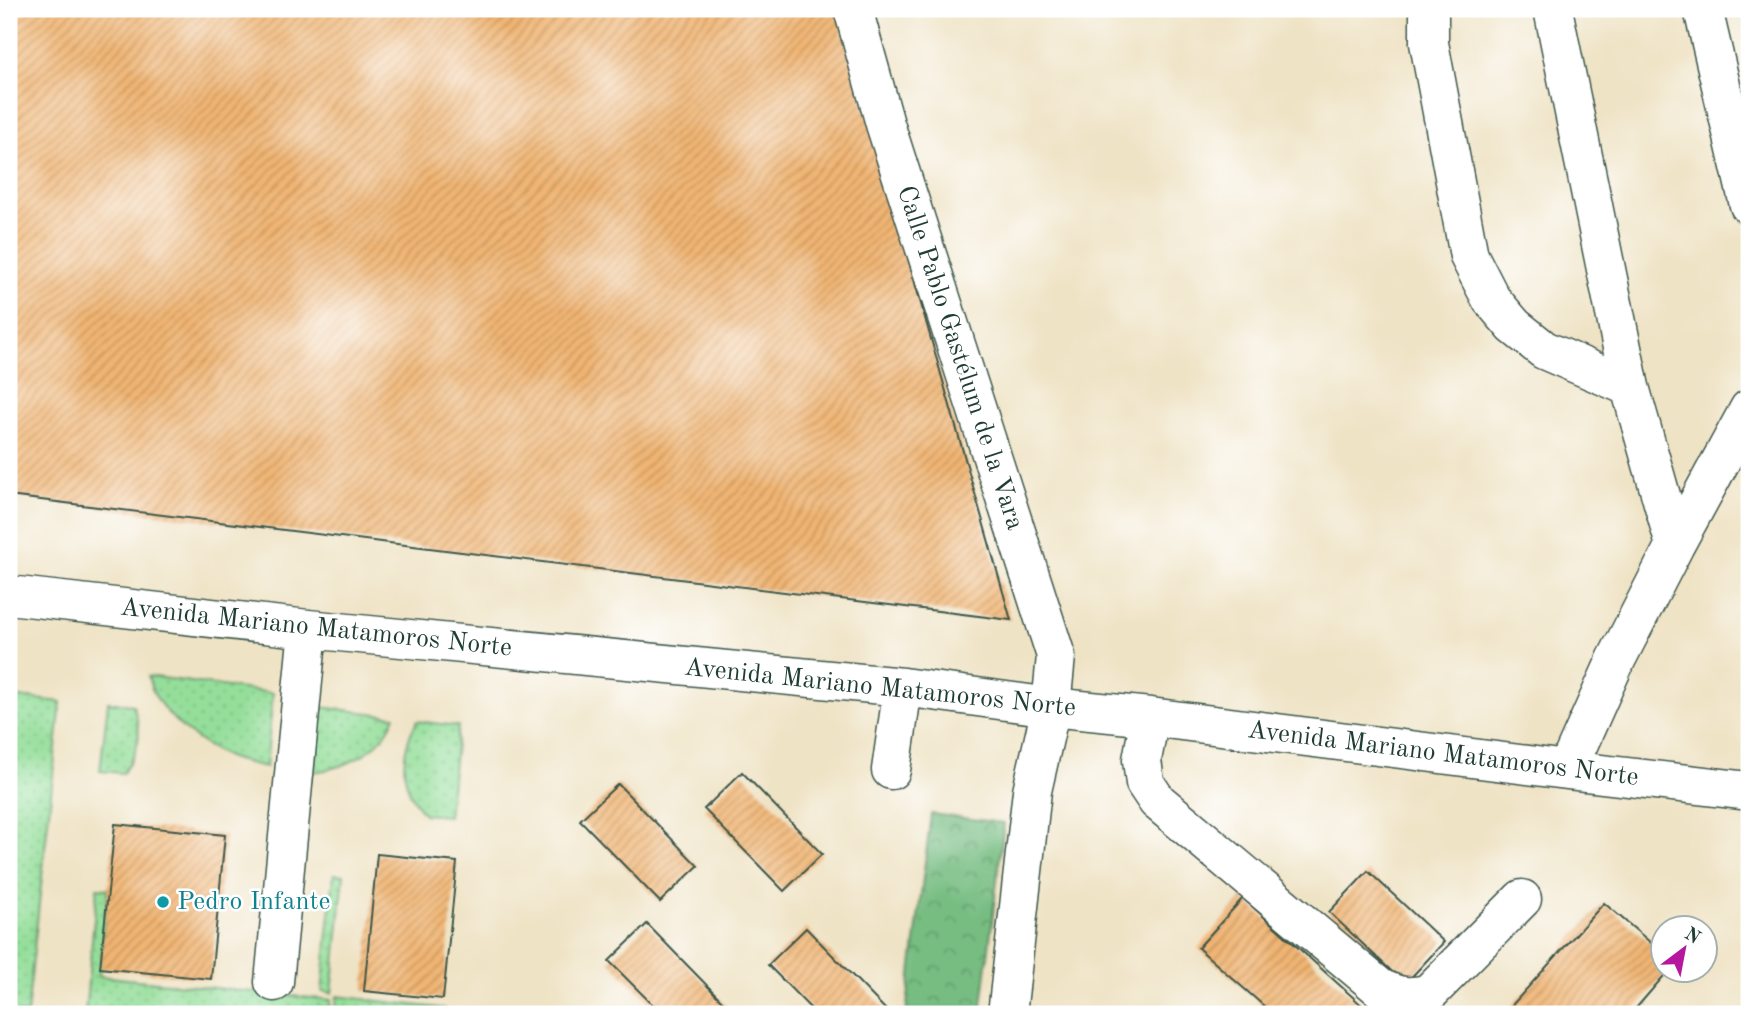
<svg xmlns="http://www.w3.org/2000/svg" width="1758" height="1023" font-family="'Old Standard TT',serif">
	<defs>
		<pattern id="grass-dots" width="8" height="8" patternUnits="userSpaceOnUse" patternTransform="scale(1.75)"><rect width="8" height="8" fill="#94de9a"/><path d="M2 2h.1M6 6h.1" fill="none" stroke="#7fbf85" stroke-width="1.8" stroke-linecap="round"/></pattern>
		<pattern id="forest-crowns" width="20" height="18" patternUnits="userSpaceOnUse" patternTransform="scale(1.75)"><rect width="20" height="18" fill="#77bd82"/><path d="M2 6a3 3 0 1 1 6 0M12 15a3 3 0 1 1 6 0" fill="none" stroke="#619b6b"/></pattern>
		<pattern id="building-hatch" width="6" height="6" patternUnits="userSpaceOnUse" patternTransform="scale(1.75)"><rect width="6" height="6" fill="#f1b573"/><path d="M-1 1l2-2M0 6l6-6M5 7l2-2" fill="none" stroke="#c3945f"/></pattern>
	</defs>
	<rect width="100%" height="100%" fill="#fff"/>
	<filter id="ink" filterUnits="userSpaceOnUse"><feTurbulence type="fractalNoise" baseFrequency=".0143" numOctaves="2"/><feDisplacementMap in="SourceGraphic" scale="14" xChannelSelector="R" yChannelSelector="G"/><feConvolveMatrix kernelMatrix="1 2 1 2 8 2 1 2 1" color-interpolation-filters="sRGB"/></filter>
	<filter id="wash" filterUnits="userSpaceOnUse"><feTurbulence type="fractalNoise" baseFrequency=".00686" numOctaves="4" result="noise"/><feDisplacementMap in="SourceGraphic" scale="28" xChannelSelector="R" yChannelSelector="G"/><feGaussianBlur stdDeviation="1.57" result="paint"/><feColorMatrix in="noise" values="0 0 0 0 0 0 0 0 0 0 0 0 0 0 0 0 0 1.4 0 .05"/><feComposite in="paint" operator="in"/></filter>
	<g filter="url(#wash)">
		<rect width="100%" height="100%" fill="#efe3c5"/>
		<path fill="url(#grass-dots)" stroke="#5a8e67" stroke-width="2" d="M 148,676 L 273,693 L 266,767 C 253,764 240,762 228,757 C 201,745 172,723 156,697 C 152,691 150,683 148,676 Z
			M 9,696 L 61,702 L 27,1014 L 9,1014 Z
			M 108,702 L 133,705 C 143,735 140,747 123,773 L 100,771 Z
			M 321,707 L 395,716 C 381,751 348,768 313,772 Z
			M 417,721 L 458,726 L 448,816 L 424,814 C 399,786 399,753 417,721 Z
			M 334,874 L 344,875 L 332,993 L 322,991 Z
			M 97,888 L 108,889 L 99,976 L 331,1000 L 329,1014 L 85,1014 Z
			M 337,996 L 445,1009 L 445,1014 L 335,1014 Z"/>
		<path fill="url(#forest-crowns)" stroke="#4b7d5b" stroke-width="2" d="M 931,814 L 1004,823 L 981,1014 L 906,1014 Z"/>
		<g id="blocks">
			<path fill="url(#building-hatch)" d="M 9,9 L 837,9 L 1011,620 L 9,496 Z
				M 742,772 L 822,854 L 784,891 L 704,809 Z
				M 618,784 L 698,866 L 660,902 L 580,820 Z
				M 115,824 L 225,835 L 211,979 L 100,968 Z
				M 377,854 L 457,862 L 443,999 L 364,991 Z
				M 1368,871 L 1444,942 L 1405,984 L 1329,912 Z
				M 1243,898 L 1365,1008 L 1360,1014 L 1273,1014 L 1198,948 Z
				M 1604,903 L 1664,954 L 1664,970 L 1669,970 L 1631,1014 L 1504,1014 Z
				M 647,924 L 727,1006 L 719,1014 L 662,1014 L 609,961 Z
				M 806,928 L 886,1010 L 882,1014 L 816,1014 L 768,965 Z"/>
		</g>
	</g>
	<g filter="url(#ink)">
		<use href="#blocks" fill-opacity="0" stroke="#3e564a" stroke-width="2"/>
		<g fill="none" stroke-linecap="round" stroke-linejoin="round">
			<defs>
				<path id="minor" d="M 853,9 L 885,124 L 1056,656 L 1051,707 L 1032,791 L 1007,1014
					M 1429,9 L 1429,43 L 1469,256 L 1491,299 L 1514,326 L 1544,350 L 1630,387 L 1675,545
					M 1553,9 L 1630,387
					M 1703,9 L 1749,205
					M 9,595 L 308,629 L 903,687 L 1051,707 L 1150,717 L 1567,770 L 1749,791
					M 1150,717 L 1142,760 L 1145,783 L 1157,801 L 1380,988 C 1400,997 1406,998 1428,994 L 1522,899
					M 891,770 L 903,687
					M 1567,770 L 1616,660 L 1675,545 L 1749,409
					M 274,982 L 308,629"/>
			</defs>
			<use href="#minor" stroke="#3e564a" stroke-width="41"/>
			<use href="#minor" stroke="#fff" stroke-width="38"/>
		</g>
	</g>
	<circle fill="#0f9aa8" stroke="#fff" stroke-width="2.5" cx="163" cy="902" r="7"/>
	<g text-anchor="middle" dominant-baseline="central" stroke-width="5" stroke-linejoin="round" paint-order="stroke">
		<g font-size="26" fill="#1f3d34" stroke="#fff">
			<text transform="translate(960 358) rotate(72)">Calle Pablo Gastélum de la Vara</text>
			<text transform="translate(316 628) rotate(6)">Avenida Mariano Matamoros Norte</text>
			<text transform="translate(880 688) rotate(6)">Avenida Mariano Matamoros Norte</text>
			<text transform="translate(1443 754) rotate(7)">Avenida Mariano Matamoros Norte</text>
		</g>
		<g font-size="26" fill="#0d838f" stroke="#fff" text-anchor="start">
			<text x="177" y="902">Pedro Infante</text>
		</g>
	</g>
	<rect width="1758" height="1023" fill="none" stroke="#fff" stroke-width="35"/>
	<g transform="translate(1684 949) rotate(32)"><circle r="33" fill="#ffffff" stroke="#a5b1ae" stroke-width="2"/>
	<path d="M0-5L12 26L0 18L-12 26Z" fill="#b5179e"/>
	<text y="-10" font-size="19" font-weight="bold" text-anchor="middle" fill="#1f3d34">N</text>
	</g>
</svg>
